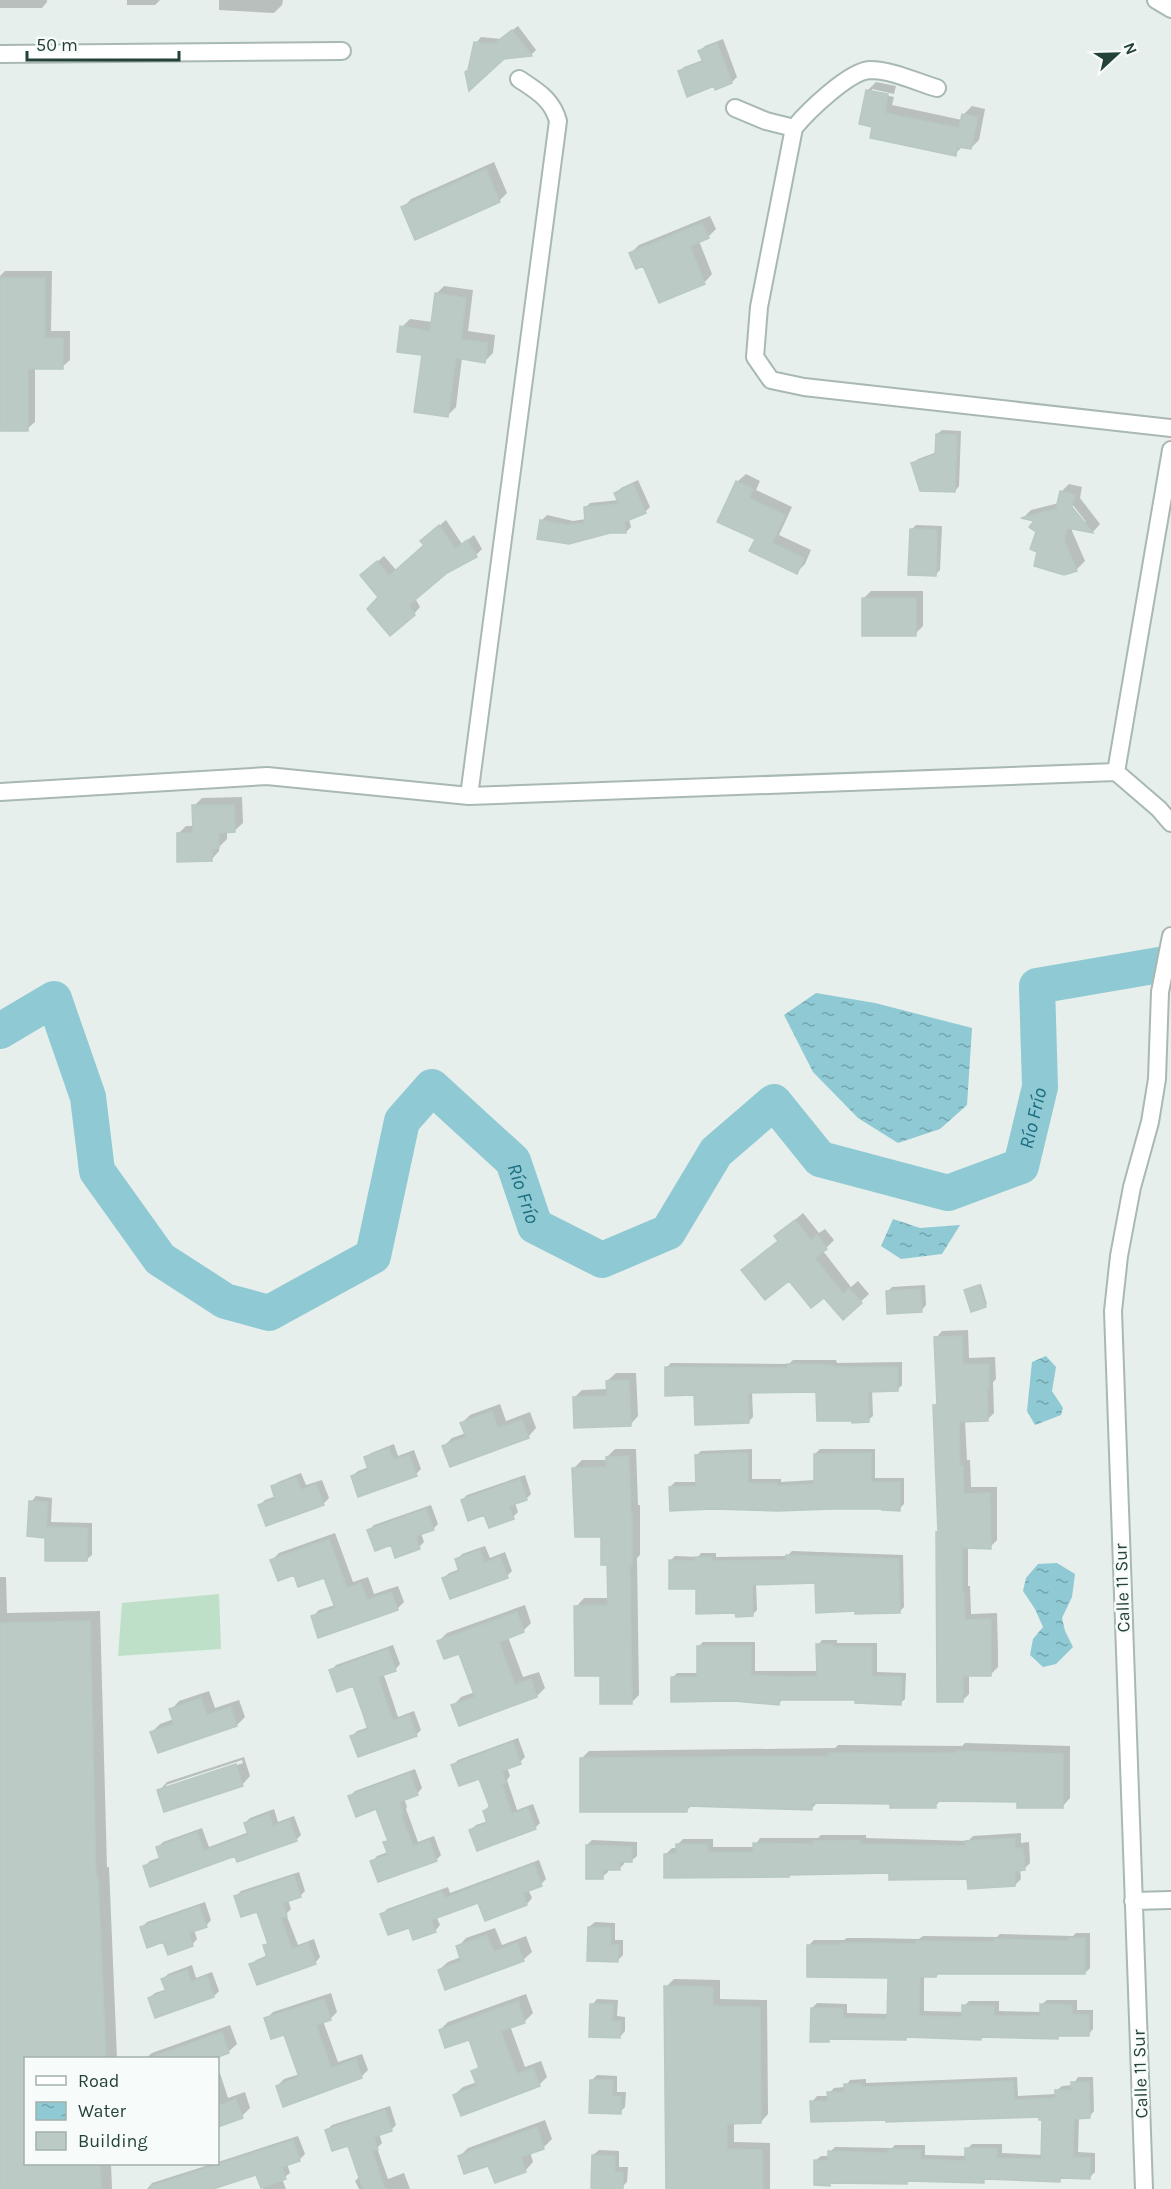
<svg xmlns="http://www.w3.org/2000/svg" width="1171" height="2189" font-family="Karla,sans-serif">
	<defs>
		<pattern id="water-ripples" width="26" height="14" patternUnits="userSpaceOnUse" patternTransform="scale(1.5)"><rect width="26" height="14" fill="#8ec9d4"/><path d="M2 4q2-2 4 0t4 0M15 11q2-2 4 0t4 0" fill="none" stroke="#74a5ad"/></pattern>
	</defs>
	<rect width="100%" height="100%" fill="#e6efeb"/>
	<path fill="#bfe0c8" d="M 219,1594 L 221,1649 L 118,1656 L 122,1603 Z"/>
	<path fill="url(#water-ripples)" d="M 816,993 L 875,1003 L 972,1028 L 967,1105 L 940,1129 L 898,1143 L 858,1118 L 813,1072 L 784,1015 Z
		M 893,1219 L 920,1228 L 960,1225 L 942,1254 L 901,1259 L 881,1246 Z
		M 1046,1356 L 1056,1367 L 1052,1391 L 1063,1408 L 1061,1415 L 1035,1425 L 1027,1411 L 1032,1362 Z
		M 1057,1563 L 1075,1574 L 1072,1597 L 1062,1618 L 1065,1631 L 1073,1647 L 1056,1664 L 1043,1667 L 1030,1655 L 1033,1639 L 1043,1627 L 1035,1609 L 1023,1591 L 1026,1578 L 1038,1564 Z"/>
	<path fill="#0003" fill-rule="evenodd" d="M 0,0 L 47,0 L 47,2 L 42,8 L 0,8 Z
		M 127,0 L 160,0 L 155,5 L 127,5 Z
		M 219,0 L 283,0 L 282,5 L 274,13 L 219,10 Z
		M 518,26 L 536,50 L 531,55 L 504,58 L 469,70 L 476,43 L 481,37 L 501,39 Z
		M 723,39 L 737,77 L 732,82 L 715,84 L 679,72 L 684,67 L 703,60 L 700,51 L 705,46 Z
		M 876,82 L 896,86 L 894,94 L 872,89 L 872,92 L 894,97 L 892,105 L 962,120 L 963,115 L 972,106 L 985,109 L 979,140 L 971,148 L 963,146 L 955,154 L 873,126 L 868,90 Z
		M 494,162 L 507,193 L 499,201 L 403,208 L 411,199 Z
		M 710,216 L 716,229 L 708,237 L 699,241 L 712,274 L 704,283 L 644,264 L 631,253 L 639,245 Z
		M 5,271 L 52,271 L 51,331 L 70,331 L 70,360 L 62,367 L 35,367 L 35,422 L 27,429 L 0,429 L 0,276 Z
		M 444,286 L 473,290 L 468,331 L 495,335 L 493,353 L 485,361 L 462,358 L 456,407 L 448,415 L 424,354 L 402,327 L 410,319 L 432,322 L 436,294 Z
		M 942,430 L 961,431 L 959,486 L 955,491 L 913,464 L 918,459 L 937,452 L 937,434 Z
		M 746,474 L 760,481 L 756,490 L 792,507 L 779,535 L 811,550 L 805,564 L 797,572 L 757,538 L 737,482 Z
		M 638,480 L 650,507 L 645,512 L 629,519 L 631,527 L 626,532 L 610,532 L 569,542 L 542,520 L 547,515 L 573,521 L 586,519 L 585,508 L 590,503 L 619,500 L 616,493 L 621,488 Z
		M 1069,484 L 1082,487 L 1080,498 L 1100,524 L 1093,532 L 1072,527 L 1072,531 L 1085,561 L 1077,569 L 1064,574 L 1039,551 L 1036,520 L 1024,517 L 1031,510 L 1059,503 L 1061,492 ZM 1069,500 L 1086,522 L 1082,522 L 1066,502 Z
		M 446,520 L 462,544 L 474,535 L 482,549 L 476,555 L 446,572 L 415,598 L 420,607 L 414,614 L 380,597 L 369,569 L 384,556 L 396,570 L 425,545 L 429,535 Z
		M 916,525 L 942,526 L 940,570 L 935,575 L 911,530 Z
		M 871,591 L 923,591 L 923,626 L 915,634 L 863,599 Z
		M 242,797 L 243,823 L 234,831 L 227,831 L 227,839 L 219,847 L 219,851 L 211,860 L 178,834 L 186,826 L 194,826 L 194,806 L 202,798 Z
		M 803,1213 L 819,1233 L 825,1229 L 834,1240 L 823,1251 L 851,1287 L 858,1281 L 869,1294 L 843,1318 L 776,1236 Z
		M 981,1284 L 987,1304 L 985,1306 L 965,1290 Z
		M 925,1285 L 926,1305 L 921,1311 L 887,1292 L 892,1287 Z
		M 968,1330 L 969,1358 L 995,1357 L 996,1379 L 993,1382 L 994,1413 L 987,1420 L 965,1420 L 967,1460 L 970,1460 L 971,1487 L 997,1487 L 997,1540 L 990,1547 L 968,1547 L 968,1586 L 970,1586 L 971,1614 L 997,1613 L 998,1651 L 998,1667 L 991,1674 L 969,1674 L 969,1694 L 962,1701 L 938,1532 L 939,1531 L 934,1406 L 938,1402 L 936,1338 L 942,1331 Z
		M 793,1360 L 836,1360 L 837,1363 L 902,1362 L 902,1385 L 897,1390 L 872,1390 L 873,1416 L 868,1420 L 818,1390 L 752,1391 L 753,1417 L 748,1422 L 695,1394 L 666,1368 L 671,1363 L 789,1364 Z
		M 616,1373 L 636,1373 L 638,1416 L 630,1425 L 574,1398 L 582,1390 L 608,1389 L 607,1381 Z
		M 500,1404 L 506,1421 L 530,1412 L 536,1428 L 528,1437 L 444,1446 L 452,1438 L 466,1433 L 462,1423 L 470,1415 Z
		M 394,1444 L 398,1456 L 414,1450 L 421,1469 L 416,1474 L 352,1476 L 358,1471 L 369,1467 L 365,1458 L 371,1453 Z
		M 615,1449 L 636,1449 L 638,1505 L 640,1505 L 640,1555 L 637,1558 L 639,1695 L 631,1703 L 602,1675 L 576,1607 L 584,1598 L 609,1598 L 608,1563 L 602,1535 L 573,1469 L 582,1460 L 607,1460 L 607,1457 Z
		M 752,1449 L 752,1479 L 781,1479 L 781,1482 L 815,1480 L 815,1454 L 820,1449 L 875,1449 L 875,1478 L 904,1478 L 904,1504 L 899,1509 L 670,1487 L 675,1482 L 697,1482 L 696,1456 L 701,1451 Z
		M 301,1473 L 306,1485 L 322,1480 L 329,1498 L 323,1504 L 260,1505 L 265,1500 L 276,1496 L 273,1487 L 278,1482 Z
		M 525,1475 L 531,1494 L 526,1499 L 515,1503 L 518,1512 L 513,1517 L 485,1514 L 462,1500 L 467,1495 Z
		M 36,1496 L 52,1498 L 51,1522 L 92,1523 L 92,1555 L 86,1560 L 47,1537 L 31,1502 Z
		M 431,1505 L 438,1524 L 433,1529 L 421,1533 L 424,1542 L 419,1547 L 392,1543 L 369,1530 L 374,1525 Z
		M 335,1533 L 353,1582 L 368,1577 L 374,1594 L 398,1586 L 404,1602 L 397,1609 L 312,1617 L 319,1610 L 335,1605 L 325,1576 L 295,1573 L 272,1560 L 279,1553 Z
		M 485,1546 L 490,1558 L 505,1552 L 512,1571 L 507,1576 L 444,1578 L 449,1573 L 460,1569 L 457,1560 L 462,1554 Z
		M 792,1551 L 903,1555 L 904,1607 L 899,1612 L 856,1610 L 817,1582 L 756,1583 L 757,1610 L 752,1615 L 737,1611 L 697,1587 L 670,1561 L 675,1556 L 698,1557 L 701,1553 L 716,1553 L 716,1557 L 787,1556 Z
		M 0,1577 L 6,1577 L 7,1613 L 100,1611 L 107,1867 L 109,1867 L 117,2058 L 26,2058 L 26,2164 L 111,2164 L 112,2189 L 0,2189 Z
		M 525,1605 L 531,1623 L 523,1631 L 508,1637 L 523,1677 L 539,1672 L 545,1688 L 537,1696 L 453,1706 L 461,1697 L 475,1692 L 460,1652 L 439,1641 L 447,1633 Z
		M 822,1640 L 837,1640 L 837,1643 L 877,1643 L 877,1672 L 906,1673 L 905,1699 L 900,1703 L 857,1698 L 783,1699 L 779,1703 L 673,1700 L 672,1678 L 677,1673 L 699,1673 L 698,1647 L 703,1642 L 755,1642 L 755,1671 L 818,1671 L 818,1645 Z
		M 393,1645 L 400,1664 L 395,1670 L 383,1673 L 387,1684 L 398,1717 L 414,1711 L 421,1730 L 416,1735 L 352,1736 L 357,1731 L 369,1727 L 354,1684 L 331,1671 L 336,1665 Z
		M 209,1691 L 215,1708 L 239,1700 L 245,1717 L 237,1725 L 159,1752 L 152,1732 L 160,1724 L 174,1719 L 171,1710 L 179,1701 Z
		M 518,1738 L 525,1757 L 520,1762 L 507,1767 L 510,1776 L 507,1780 L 517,1810 L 533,1804 L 540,1823 L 535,1828 L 471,1830 L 476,1825 L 488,1821 L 484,1811 L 489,1806 L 480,1777 L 453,1765 L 458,1760 Z
		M 965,1743 L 1070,1746 L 1070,1798 L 1062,1807 L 1019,1801 L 941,1800 L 935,1806 L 891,1803 L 818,1802 L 811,1809 L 692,1805 L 687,1810 L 581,1759 L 589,1751 L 835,1748 L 838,1745 L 962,1746 Z
		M 244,1757 L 250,1776 L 242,1785 L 159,1791 L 167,1782 ZM 242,1760 L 243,1763 L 166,1789 L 166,1785 Z
		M 415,1769 L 422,1788 L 417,1794 L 404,1798 L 407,1807 L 406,1809 L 418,1842 L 434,1836 L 441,1855 L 436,1860 L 372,1862 L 377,1856 L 388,1852 L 385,1843 L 389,1839 L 377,1807 L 349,1797 L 355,1791 Z
		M 274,1809 L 278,1822 L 294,1816 L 301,1835 L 296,1840 L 236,1854 L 145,1866 L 150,1861 L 161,1857 L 157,1848 L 163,1842 L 202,1828 L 209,1847 L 249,1832 L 245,1823 L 250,1818 Z
		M 1021,1833 L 1021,1843 L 1029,1842 L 1030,1863 L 1024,1869 L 1020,1869 L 1021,1879 L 1015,1885 L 969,1877 L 891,1872 L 791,1874 L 789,1876 L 666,1854 L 672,1848 L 677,1848 L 677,1845 L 683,1839 L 713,1839 L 713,1847 L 754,1847 L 760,1838 L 818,1838 L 821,1835 L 866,1835 L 866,1838 L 968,1841 L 973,1836 Z
		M 592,1840 L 637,1842 L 637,1856 L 631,1861 L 624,1861 L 624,1864 L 619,1869 L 608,1869 L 608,1872 L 602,1877 L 587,1845 Z
		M 539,1860 L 546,1879 L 541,1884 L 528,1889 L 532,1898 L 527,1904 L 485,1919 L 479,1901 L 436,1916 L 440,1925 L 435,1931 L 410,1926 L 382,1915 L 387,1909 L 448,1887 L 450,1893 Z
		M 299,1872 L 305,1891 L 300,1896 L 288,1900 L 291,1909 L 286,1914 L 298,1945 L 314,1939 L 320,1957 L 315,1963 L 251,1965 L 256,1960 L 268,1955 L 264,1946 L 269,1942 L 258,1910 L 236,1896 L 241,1891 Z
		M 205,1902 L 211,1920 L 206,1926 L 194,1930 L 197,1939 L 192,1945 L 164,1940 L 142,1927 L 147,1922 Z
		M 595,1922 L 615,1923 L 615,1940 L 623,1940 L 623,1955 L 618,1960 L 589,1927 Z
		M 495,1928 L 502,1945 L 526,1936 L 532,1952 L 523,1960 L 439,1970 L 448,1962 L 461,1957 L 458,1947 L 466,1938 Z
		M 1076,1933 L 1090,1933 L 1090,1968 L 1085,1973 L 938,1972 L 924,1975 L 924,2011 L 964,2012 L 964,2006 L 969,2001 L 999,2001 L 999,2011 L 1041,2012 L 1041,2005 L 1047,2000 L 1077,2000 L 1077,2010 L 1093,2010 L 1093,2029 L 1088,2035 L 1061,2034 L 1058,2038 L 909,2036 L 905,2039 L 832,2038 L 829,2041 L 812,2008 L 817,2003 L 847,2004 L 847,2013 L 889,2014 L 889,1977 L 809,1945 L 814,1940 L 844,1940 L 847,1938 L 868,1938 L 919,1939 L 923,1936 L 997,1937 L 1000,1934 L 1073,1936 Z
		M 192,1965 L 196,1978 L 212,1972 L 219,1991 L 214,1996 L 156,2016 L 149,1998 L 155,1993 L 167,1989 L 163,1979 L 168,1974 Z
		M 674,1979 L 720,1980 L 720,1999 L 767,2000 L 768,2114 L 761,2122 L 734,2122 L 734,2142 L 770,2143 L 770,2189 L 668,2189 L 666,1987 Z
		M 331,1993 L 337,2012 L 330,2019 L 323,2021 L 338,2062 L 362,2054 L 368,2070 L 361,2077 L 277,2086 L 284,2079 L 300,2074 L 285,2033 L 266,2019 L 273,2012 Z
		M 526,1994 L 533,2013 L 525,2021 L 510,2026 L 525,2067 L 541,2061 L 547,2077 L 539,2085 L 454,2095 L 463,2087 L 477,2082 L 473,2072 L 480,2065 L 470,2038 L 440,2030 L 448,2022 Z
		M 597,1999 L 618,2000 L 617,2016 L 625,2017 L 625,2031 L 620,2037 L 592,2005 Z
		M 230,2025 L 237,2044 L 228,2052 L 215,2058 L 146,2058 L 152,2053 Z
		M 218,2067 L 228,2098 L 245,2092 L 250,2108 L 242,2116 L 218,2125 Z
		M 597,2075 L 617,2076 L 617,2092 L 626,2092 L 625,2107 L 620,2112 L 592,2080 Z
		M 1017,2077 L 1018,2096 L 1056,2094 L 1056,2091 L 1062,2086 L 1073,2085 L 1078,2077 L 1093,2077 L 1094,2111 L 1089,2117 L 1079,2117 L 1078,2152 L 1095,2153 L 1095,2172 L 1090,2177 L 1063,2177 L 1060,2180 L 986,2178 L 983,2181 L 910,2179 L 907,2182 L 832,2182 L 829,2185 L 815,2161 L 821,2156 L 830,2156 L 830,2152 L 835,2147 L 892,2148 L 895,2145 L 925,2145 L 925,2155 L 967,2156 L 967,2149 L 972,2144 L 1002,2144 L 1002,2153 L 1043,2155 L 1043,2118 L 1040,2115 L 812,2102 L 817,2096 L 829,2096 L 829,2093 L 834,2088 L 845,2087 L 850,2080 L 866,2079 L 866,2083 Z
		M 390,2106 L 396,2125 L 391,2130 L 379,2134 L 382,2143 L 377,2148 L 388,2179 L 404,2173 L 410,2189 L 359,2189 L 355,2181 L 360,2176 L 349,2144 L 327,2130 L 332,2125 Z
		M 545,2120 L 552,2139 L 544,2147 L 530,2152 L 533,2162 L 525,2171 L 460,2156 L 468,2148 Z
		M 298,2136 L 305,2154 L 299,2160 L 287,2164 L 290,2173 L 282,2179 L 286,2189 L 263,2189 L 257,2174 L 209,2189 L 147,2189 L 152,2183 L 212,2164 L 218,2164 L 218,2162 Z
		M 599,2150 L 619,2151 L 619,2167 L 628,2167 L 627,2182 L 622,2187 L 593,2155 Z"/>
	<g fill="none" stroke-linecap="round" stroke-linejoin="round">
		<path stroke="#8ec9d4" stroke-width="36" id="s1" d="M 0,1031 L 54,999 L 88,1097 L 97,1171 L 160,1259 L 225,1301 L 269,1313 L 373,1256 L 402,1121 L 432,1087 L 513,1161 L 535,1226 L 602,1260 L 668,1232 L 716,1152 L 774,1102 L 820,1159 L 948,1193 L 1021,1166 L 1040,1087 L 1037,986 L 1171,963"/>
	</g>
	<path fill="#bbcac4" stroke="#b8c9c2" stroke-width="1.5" d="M 512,30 L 532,56 L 504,59 L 469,91 L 465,72 L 468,70 L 474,42 L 494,44 Z
		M 717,43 L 732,83 L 715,90 L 714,86 L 687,97 L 678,71 L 703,62 L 698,51 Z
		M 866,90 L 888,94 L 885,113 L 959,128 L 962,114 L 978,117 L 971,149 L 957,147 L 956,156 L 870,138 L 872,127 L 859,124 Z
		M 486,169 L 500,202 L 415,240 L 401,207 Z
		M 702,223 L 709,238 L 690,246 L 705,284 L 659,303 L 643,266 L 636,269 L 629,253 Z
		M 0,278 L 45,278 L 45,338 L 63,338 L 63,369 L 28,369 L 28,431 L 0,431 Z
		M 435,293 L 466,298 L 461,339 L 488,343 L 485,363 L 456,358 L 448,417 L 414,412 L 422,355 L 397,352 L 400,326 L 430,331 Z
		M 936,434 L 957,435 L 955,492 L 920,491 L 911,463 L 935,455 Z
		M 736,481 L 753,489 L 749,498 L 785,515 L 772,543 L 804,558 L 797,574 L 749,551 L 755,539 L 717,522 Z
		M 633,484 L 646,513 L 624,522 L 626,533 L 610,533 L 569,544 L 537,539 L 540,520 L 567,525 L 585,523 L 584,507 L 619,504 L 614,493 Z
		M 1060,491 L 1075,495 L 1072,507 L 1093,533 L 1067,528 L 1064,540 L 1077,571 L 1064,575 L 1034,566 L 1037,552 L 1030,549 L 1036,532 L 1029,527 L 1034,521 L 1021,518 L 1056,509 Z
		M 439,525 L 455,549 L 467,540 L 477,557 L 447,573 L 409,605 L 415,615 L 390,636 L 367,609 L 378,597 L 360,575 L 377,561 L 389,576 L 424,545 L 420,541 Z
		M 910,529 L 937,530 L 936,576 L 908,575 Z
		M 862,598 L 916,598 L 916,636 L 862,636 Z
		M 192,805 L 234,805 L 235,832 L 219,833 L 219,848 L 212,849 L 212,861 L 177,862 L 177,833 L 193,833 Z
		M 795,1220 L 811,1240 L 817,1235 L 827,1249 L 815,1258 L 843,1294 L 849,1288 L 862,1303 L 843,1320 L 824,1298 L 811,1308 L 789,1281 L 765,1300 L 741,1270 L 778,1241 L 774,1236 Z
		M 979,1285 L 986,1307 L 971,1312 L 964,1290 Z
		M 920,1289 L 922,1312 L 887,1314 L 886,1291 Z
		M 962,1336 L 963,1364 L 989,1364 L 989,1388 L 987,1388 L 988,1421 L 959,1422 L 960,1466 L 963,1466 L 964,1494 L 990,1493 L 991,1549 L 962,1548 L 962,1592 L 964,1592 L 965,1620 L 991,1619 L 991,1676 L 963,1676 L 963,1702 L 937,1702 L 936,1532 L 938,1532 L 933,1405 L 937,1405 L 934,1337 Z
		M 787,1364 L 832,1365 L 832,1367 L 898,1367 L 898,1391 L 868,1392 L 869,1422 L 852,1423 L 852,1421 L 817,1421 L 816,1392 L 748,1393 L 749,1423 L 695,1425 L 694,1395 L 665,1396 L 665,1367 L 787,1368 Z
		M 629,1380 L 631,1426 L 574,1428 L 573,1397 L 607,1396 L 606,1381 Z
		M 492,1411 L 498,1428 L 522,1420 L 529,1438 L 450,1467 L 442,1446 L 466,1437 L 460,1423 Z
		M 389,1448 L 393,1460 L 409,1455 L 417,1476 L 358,1497 L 351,1476 L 368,1470 L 364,1457 Z
		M 731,1453 L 748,1453 L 748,1483 L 777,1483 L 777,1486 L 814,1484 L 814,1454 L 871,1453 L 871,1482 L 900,1482 L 900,1511 L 882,1510 L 882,1509 L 832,1509 L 777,1511 L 713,1509 L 670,1511 L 669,1487 L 696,1486 L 695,1455 Z
		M 629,1456 L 631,1513 L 632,1513 L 632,1565 L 630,1565 L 632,1704 L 600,1704 L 600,1676 L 575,1676 L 574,1606 L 608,1605 L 607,1565 L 601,1565 L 601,1537 L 575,1537 L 572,1468 L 606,1467 L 606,1457 Z
		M 296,1477 L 301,1490 L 316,1484 L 324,1505 L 266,1526 L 258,1505 L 275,1499 L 271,1486 Z
		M 520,1479 L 527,1500 L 509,1506 L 514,1519 L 489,1528 L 484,1515 L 468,1521 L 461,1500 Z
		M 29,1501 L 48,1502 L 46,1527 L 88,1528 L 87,1561 L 45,1561 L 45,1538 L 27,1536 Z
		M 426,1509 L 434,1530 L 416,1536 L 420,1549 L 395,1558 L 391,1545 L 375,1551 L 367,1530 Z
		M 329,1539 L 347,1588 L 361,1583 L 367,1600 L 391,1592 L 398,1610 L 318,1638 L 311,1616 L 335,1608 L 324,1578 L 298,1587 L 294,1575 L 278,1581 L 270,1560 Z
		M 480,1550 L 484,1563 L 500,1557 L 508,1578 L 450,1599 L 442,1578 L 459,1572 L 455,1559 Z
		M 786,1555 L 899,1559 L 900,1613 L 855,1614 L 855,1611 L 816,1613 L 815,1583 L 752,1585 L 753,1616 L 736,1617 L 735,1613 L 696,1614 L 696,1589 L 669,1589 L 669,1560 L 695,1561 L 695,1557 L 712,1557 L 712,1561 L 786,1560 Z
		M 517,1612 L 524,1632 L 499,1642 L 515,1685 L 531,1679 L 537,1697 L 459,1726 L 451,1705 L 475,1697 L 459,1654 L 444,1659 L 437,1641 Z
		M 90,1621 L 96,1877 L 98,1877 L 106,2058 L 26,2058 L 26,2163 L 100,2163 L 101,2189 L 0,2189 L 0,1623 Z
		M 816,1644 L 833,1644 L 833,1647 L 872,1647 L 872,1676 L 902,1677 L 901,1705 L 855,1703 L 855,1700 L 780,1700 L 779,1705 L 734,1701 L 671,1702 L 671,1677 L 697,1677 L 697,1646 L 751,1646 L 751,1675 L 790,1677 L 817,1676 Z
		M 388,1649 L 396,1671 L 378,1677 L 382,1689 L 393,1721 L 409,1715 L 417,1736 L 358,1757 L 350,1736 L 368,1730 L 364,1717 L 353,1686 L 337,1692 L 329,1670 Z
		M 201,1698 L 207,1715 L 231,1707 L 237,1726 L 158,1753 L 150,1732 L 174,1724 L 169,1709 Z
		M 513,1742 L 521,1764 L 502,1771 L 506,1783 L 502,1784 L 512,1814 L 528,1808 L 536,1829 L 477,1851 L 469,1830 L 487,1823 L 483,1811 L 490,1808 L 479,1779 L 459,1786 L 451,1765 Z
		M 955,1751 L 1063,1754 L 1063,1808 L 1017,1808 L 1017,1802 L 936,1801 L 936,1808 L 890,1808 L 890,1804 L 812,1803 L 812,1810 L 687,1806 L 687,1812 L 580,1812 L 580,1758 L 829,1756 L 829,1753 L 955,1753 Z
		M 236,1764 L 243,1786 L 164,1812 L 157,1790 Z
		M 410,1773 L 418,1795 L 399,1802 L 403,1814 L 401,1815 L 413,1846 L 429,1840 L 437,1861 L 378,1882 L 370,1861 L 388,1855 L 383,1842 L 388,1841 L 376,1809 L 356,1817 L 348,1796 Z
		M 269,1814 L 273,1826 L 289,1820 L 297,1841 L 237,1862 L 235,1856 L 150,1887 L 143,1866 L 160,1860 L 156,1847 L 197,1832 L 204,1851 L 248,1835 L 244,1823 Z
		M 1015,1838 L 1015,1848 L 1023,1848 L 1025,1870 L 1015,1871 L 1015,1886 L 968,1889 L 967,1879 L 889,1880 L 889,1873 L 789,1875 L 789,1877 L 664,1878 L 664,1854 L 676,1854 L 676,1844 L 708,1844 L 708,1852 L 753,1852 L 753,1843 L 813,1844 L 813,1841 L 860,1840 L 860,1844 L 966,1846 L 965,1841 Z
		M 586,1845 L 632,1847 L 632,1862 L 619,1862 L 620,1870 L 603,1870 L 603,1879 L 586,1879 Z
		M 534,1864 L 542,1886 L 523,1893 L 527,1905 L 485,1921 L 478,1903 L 431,1920 L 436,1932 L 413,1940 L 409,1928 L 388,1935 L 380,1914 L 442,1891 L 445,1898 Z
		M 294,1876 L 301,1897 L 283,1903 L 287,1916 L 281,1918 L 292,1949 L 308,1943 L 316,1964 L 257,1985 L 249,1964 L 267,1958 L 263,1945 L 268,1944 L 257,1912 L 241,1917 L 234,1896 Z
		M 199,1906 L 207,1927 L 189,1933 L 193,1946 L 168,1955 L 163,1942 L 147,1948 L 140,1927 Z
		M 588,1927 L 611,1928 L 610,1945 L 619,1945 L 618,1962 L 587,1961 Z
		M 487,1935 L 494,1952 L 517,1943 L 524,1961 L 445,1990 L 438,1970 L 461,1961 L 456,1946 Z
		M 1069,1938 L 1085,1938 L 1085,1974 L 937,1974 L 936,1977 L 920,1977 L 919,2016 L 962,2017 L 962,2005 L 994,2006 L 994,2016 L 1040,2016 L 1040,2004 L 1072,2005 L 1072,2014 L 1089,2015 L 1089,2036 L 1058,2036 L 1058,2039 L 981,2037 L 981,2040 L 906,2037 L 906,2040 L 829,2039 L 829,2042 L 810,2042 L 811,2008 L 843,2008 L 843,2018 L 887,2019 L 888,1978 L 807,1977 L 807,1945 L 840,1945 L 840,1943 L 862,1943 L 916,1944 L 916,1941 L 994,1942 L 994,1939 L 1069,1941 Z
		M 187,1970 L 191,1982 L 207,1976 L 214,1997 L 155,2018 L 148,1998 L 166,1991 L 161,1979 Z
		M 664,1986 L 713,1987 L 713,2006 L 760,2007 L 761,2123 L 727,2124 L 727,2149 L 762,2150 L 763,2189 L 666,2189 Z
		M 324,1999 L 331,2020 L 316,2025 L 331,2068 L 356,2059 L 362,2078 L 283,2107 L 276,2086 L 299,2077 L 284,2035 L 271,2039 L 264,2018 Z
		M 518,2001 L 525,2023 L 501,2031 L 517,2074 L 533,2068 L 540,2086 L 461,2116 L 453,2095 L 477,2086 L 471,2071 L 479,2068 L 469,2040 L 445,2048 L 439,2030 Z
		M 590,2004 L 613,2004 L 612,2021 L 621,2021 L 620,2038 L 589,2037 Z
		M 222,2032 L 229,2053 L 215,2058 L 155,2058 L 155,2056 Z
		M 590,2080 L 613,2080 L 612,2096 L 621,2097 L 621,2114 L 589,2113 Z
		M 1013,2081 L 1014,2100 L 1055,2098 L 1055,2090 L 1071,2090 L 1071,2082 L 1089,2082 L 1090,2118 L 1074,2119 L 1073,2157 L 1090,2158 L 1090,2179 L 1060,2178 L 1060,2182 L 984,2179 L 984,2183 L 907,2181 L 907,2184 L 830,2183 L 830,2186 L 814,2185 L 814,2160 L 828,2161 L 828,2151 L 888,2153 L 888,2149 L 921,2150 L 920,2159 L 965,2161 L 965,2148 L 997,2149 L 997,2158 L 1041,2159 L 1042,2120 L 1039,2120 L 1039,2117 L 886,2122 L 886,2120 L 811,2122 L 810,2101 L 828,2101 L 827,2092 L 844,2092 L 844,2084 L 861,2084 L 861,2087 Z
		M 236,2099 L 243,2118 L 218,2127 L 218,2106 Z
		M 385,2110 L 392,2131 L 374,2137 L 378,2150 L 372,2151 L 385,2189 L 363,2189 L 348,2146 L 332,2151 L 325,2130 Z
		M 537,2127 L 544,2149 L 521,2157 L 526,2172 L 495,2183 L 488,2166 L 464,2174 L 458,2156 Z
		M 293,2140 L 300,2161 L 282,2167 L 286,2179 L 261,2188 L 256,2175 L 213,2189 L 152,2189 L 151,2186 Z
		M 592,2155 L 615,2156 L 615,2172 L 623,2172 L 623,2189 L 591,2188 Z"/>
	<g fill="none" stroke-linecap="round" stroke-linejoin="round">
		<defs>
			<path id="minor" d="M 1156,0 L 1171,9
				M 0,54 L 342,51
				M 937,88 C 916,82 892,70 870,70 C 849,71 807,112 794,128 L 759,307 L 755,357 L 771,380 L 804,387 L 1171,428
				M 735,108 L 766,121 L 794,128
				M 1116,772 L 1171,450
				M 0,792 L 267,776 L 469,796 L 558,121 C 552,99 537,91 519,79
				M 469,796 L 1116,772 L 1159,809 L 1171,823
				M 1133,1901 L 1171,1900
				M 1144,2189 L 1113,1311 L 1119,1256 L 1132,1187 L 1150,1122 L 1157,1079 L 1160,992 L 1171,936"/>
		</defs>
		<use href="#minor" stroke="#a8b8b2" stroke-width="20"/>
		<use href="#minor" stroke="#fff" stroke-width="16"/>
	</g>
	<g text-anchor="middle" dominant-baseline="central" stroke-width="5" stroke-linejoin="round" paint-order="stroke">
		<g font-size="18" fill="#24423a" stroke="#f7fbf9">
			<text transform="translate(1122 1588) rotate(-92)">Calle 11 Sur</text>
			<text transform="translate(1140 2074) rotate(-92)">Calle 11 Sur</text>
		</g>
		<g font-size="20" font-style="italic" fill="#1c6f80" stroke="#f7fbf9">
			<text stroke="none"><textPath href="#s1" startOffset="1602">Río Frío</textPath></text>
			<text stroke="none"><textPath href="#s1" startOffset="918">Río Frío</textPath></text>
		</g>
	</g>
	<rect x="24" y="2057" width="195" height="108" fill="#f7fbf9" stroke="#a3b1ad" stroke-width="1.5"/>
	<rect x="36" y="2076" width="30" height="9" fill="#ffffff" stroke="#a3b1ad" stroke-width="1.5"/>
	<text x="78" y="2087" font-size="18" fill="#24423a">Road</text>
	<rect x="36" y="2102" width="30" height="18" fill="url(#water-ripples)" stroke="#a3b1ad" stroke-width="1.5"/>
	<text x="78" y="2117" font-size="18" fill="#24423a">Water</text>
	<rect x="36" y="2132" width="30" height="18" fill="#bbcac4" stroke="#a3b1ad" stroke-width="1.5"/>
	<text x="78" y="2147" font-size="18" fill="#24423a">Building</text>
	<g transform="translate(1117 54) rotate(68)" stroke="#f7fbf9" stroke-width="4.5" paint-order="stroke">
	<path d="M0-4.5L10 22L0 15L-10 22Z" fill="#24423a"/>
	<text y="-9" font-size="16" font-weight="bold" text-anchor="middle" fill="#24423a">N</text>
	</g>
	<path d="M27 51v9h152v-9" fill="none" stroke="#24423a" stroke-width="3"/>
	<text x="36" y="51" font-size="18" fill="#24423a" stroke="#f7fbf9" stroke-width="4.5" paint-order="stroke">50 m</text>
</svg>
